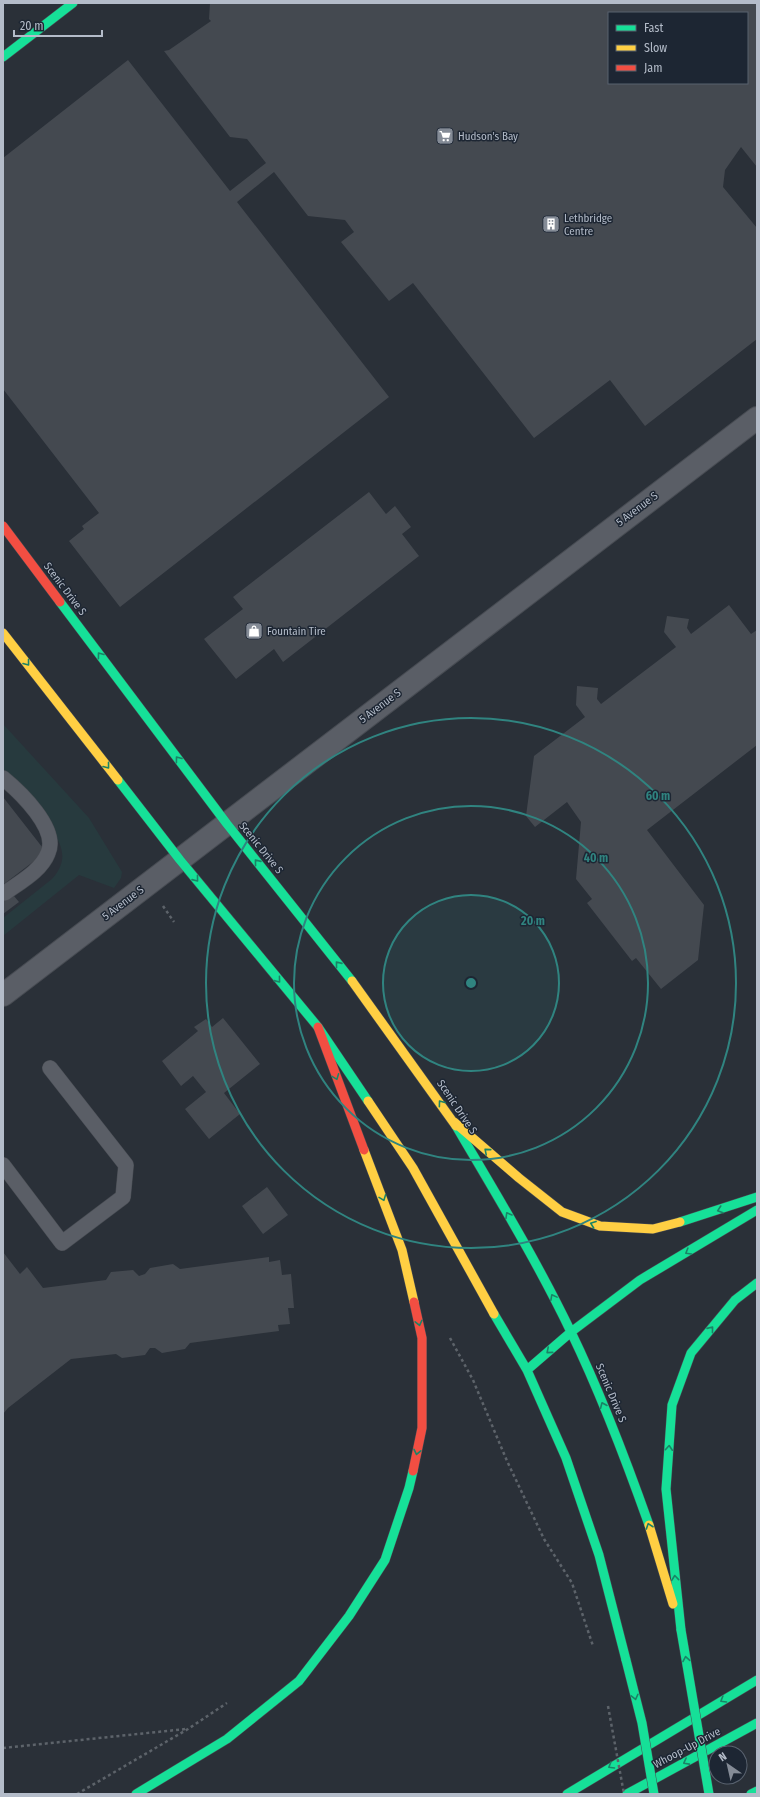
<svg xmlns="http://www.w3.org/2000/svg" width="760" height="1797" font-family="'Fira Sans Condensed',sans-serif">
	<rect width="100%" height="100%" fill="#2a3038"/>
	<path fill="#273a3e" d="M 3,724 L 89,818 L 122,872 L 121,878 L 114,888 L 79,875 L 3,936 L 3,918 L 52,879 C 77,852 51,829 33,809 C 23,798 13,787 3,777 Z"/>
	<path fill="#444950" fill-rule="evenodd" d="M 210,3 L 757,3 L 757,167 L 741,147 L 725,170 L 723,187 L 757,228 L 757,339 L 645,426 L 610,380 L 534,438 L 413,283 L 389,301 L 341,242 L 354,232 L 345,220 L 308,216 L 274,172 L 237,202 L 389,397 L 120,607 L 69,541 L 84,529 L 82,526 L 99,513 L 3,389 L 3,158 L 128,60 L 230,191 L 266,163 L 247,139 L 230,137 L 164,51 L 169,50 L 211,21 L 209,19 ZM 609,13 L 747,13 L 747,83 L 609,83 Z
		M 369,492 L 386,514 L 395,506 L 411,527 L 402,534 L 419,556 L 283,662 L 274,649 L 236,679 L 204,639 L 243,609 L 233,597 Z
		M 729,605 L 751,634 L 757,630 L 757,745 L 647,830 L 704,905 L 698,960 L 661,989 L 636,958 L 632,961 L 587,903 L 592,899 L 576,879 L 581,822 L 567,802 L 535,827 L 526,816 L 534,756 L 585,717 L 576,705 L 577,686 L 598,688 L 597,699 L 601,704 L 676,647 L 664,632 L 667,616 L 689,619 L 687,628 L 691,634 Z
		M 3,797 L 46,852 L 4,884 L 19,902 L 3,914 Z
		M 223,1018 L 260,1064 L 224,1093 L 240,1114 L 209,1139 L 185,1109 L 206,1092 L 193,1076 L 181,1086 L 162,1061 L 198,1031 L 194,1027 L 206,1019 L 212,1027 Z
		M 267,1187 L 288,1215 L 263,1234 L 242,1206 Z
		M 3,1252 L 20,1274 L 27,1267 L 43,1288 L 106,1280 L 111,1272 L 133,1270 L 139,1276 L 145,1274 L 150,1268 L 173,1264 L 180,1269 L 269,1257 L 269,1262 L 280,1260 L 282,1275 L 291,1274 L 294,1308 L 288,1308 L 290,1324 L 278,1325 L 279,1331 L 190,1343 L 185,1349 L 162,1353 L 155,1348 L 150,1348 L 145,1355 L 122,1358 L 116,1354 L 71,1359 L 8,1408 L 3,1414 Z"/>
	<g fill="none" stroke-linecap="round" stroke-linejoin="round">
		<defs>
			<path id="lane" d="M 3,778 C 20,792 59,829 48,853 C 41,871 20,882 5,893
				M 3,1165 L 62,1243 L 123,1197 L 126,1165 L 50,1068"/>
			<path id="street" d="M 3,995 L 757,418"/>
			<path id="fast" d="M 3,57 L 73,3
				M 60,602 L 227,824 L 352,981
				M 118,780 L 180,860 L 318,1027 L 368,1101
				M 456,1126 C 496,1194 537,1261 571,1332 C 601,1394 626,1460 649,1525
				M 680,1222 L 757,1197
				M 494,1314 L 527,1370 L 566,1458 L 599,1555 L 626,1660
				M 527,1370 L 571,1332 L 640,1280 L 757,1210
				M 681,1630 L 666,1489 L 672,1405 L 691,1353 L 735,1300 L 757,1283
				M 136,1794 L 227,1739 L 299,1681 L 349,1616 L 385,1560 L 409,1488 L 413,1471
				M 567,1794 L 757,1680
				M 627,1794 L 757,1723
				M 751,1794 L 757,1791"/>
			<path id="slow" d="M 3,633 L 118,780
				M 352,981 L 456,1126
				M 368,1101 L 413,1168 L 494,1314
				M 454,1122 L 519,1178 L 562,1212 L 600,1226 L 653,1229 L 680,1222
				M 364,1150 L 402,1250 L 414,1302
				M 649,1525 L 673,1604"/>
			<path id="jam" d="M 3,526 L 60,602
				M 318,1027 L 364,1150
				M 413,1471 L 422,1428 L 422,1338 L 414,1302"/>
		</defs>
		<use href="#lane" stroke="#484c53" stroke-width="16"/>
		<use href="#street" stroke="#484c53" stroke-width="24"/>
		<use href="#fast" stroke="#484c53" stroke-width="10"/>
		<use href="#slow" stroke="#484c53" stroke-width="10"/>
		<use href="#jam" stroke="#484c53" stroke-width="10"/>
		<path stroke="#5d636a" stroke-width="2.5" stroke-dasharray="3 3" stroke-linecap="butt" d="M 163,906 L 174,922
			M 450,1338 L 473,1380 L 507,1461 L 544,1539 L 572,1583 L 593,1646
			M 3,1748 L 186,1729
			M 77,1794 L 188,1729 L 227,1703"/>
		<use href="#lane" stroke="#5a5e66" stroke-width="15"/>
		<use href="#street" stroke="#5a5e66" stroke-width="22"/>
		<use href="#fast" stroke="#16e098" stroke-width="9"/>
		<use href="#slow" stroke="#ffcf43" stroke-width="9"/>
		<use href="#jam" stroke="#f24e42" stroke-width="9"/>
		<defs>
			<path id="fast-bridge" d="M 681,1630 L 709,1794
				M 626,1660 L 642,1723 L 654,1794"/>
		</defs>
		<use href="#fast-bridge" stroke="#484c55" stroke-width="10" stroke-linecap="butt"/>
		<path stroke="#5d636a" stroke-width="2.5" stroke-dasharray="3 3" stroke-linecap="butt" d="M 608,1706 L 624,1794"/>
		<use href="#fast-bridge" stroke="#16e098" stroke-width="9"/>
	</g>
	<defs><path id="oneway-chevron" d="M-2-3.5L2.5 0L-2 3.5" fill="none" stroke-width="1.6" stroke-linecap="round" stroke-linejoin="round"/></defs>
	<g stroke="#1a8366">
		<use href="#oneway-chevron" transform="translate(100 655) rotate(-127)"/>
		<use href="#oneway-chevron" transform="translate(27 663) rotate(52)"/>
		<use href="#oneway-chevron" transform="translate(178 759) rotate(-127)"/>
		<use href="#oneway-chevron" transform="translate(107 766) rotate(52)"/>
		<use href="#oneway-chevron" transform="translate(257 862) rotate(-129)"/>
		<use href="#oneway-chevron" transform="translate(196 879) rotate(51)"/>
		<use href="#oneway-chevron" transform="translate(338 964) rotate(-129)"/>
		<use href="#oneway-chevron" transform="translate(278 980) rotate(51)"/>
		<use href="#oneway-chevron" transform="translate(336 1077) rotate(69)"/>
		<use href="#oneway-chevron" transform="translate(441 1103) rotate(-126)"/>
		<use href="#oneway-chevron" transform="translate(487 1151) rotate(-139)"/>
		<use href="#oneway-chevron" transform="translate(383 1198) rotate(69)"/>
		<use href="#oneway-chevron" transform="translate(720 1210) rotate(161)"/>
		<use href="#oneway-chevron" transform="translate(508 1215) rotate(-120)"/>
		<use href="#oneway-chevron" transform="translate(593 1224) rotate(-160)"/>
		<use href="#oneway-chevron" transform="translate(688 1252) rotate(149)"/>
		<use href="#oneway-chevron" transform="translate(553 1297) rotate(-118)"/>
		<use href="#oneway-chevron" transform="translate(419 1323) rotate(77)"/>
		<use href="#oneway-chevron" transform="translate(711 1329) rotate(-51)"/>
		<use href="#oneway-chevron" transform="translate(549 1351) rotate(139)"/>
		<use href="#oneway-chevron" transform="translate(603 1405) rotate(-113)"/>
		<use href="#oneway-chevron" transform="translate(669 1448) rotate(-86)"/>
		<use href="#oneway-chevron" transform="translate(417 1452) rotate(102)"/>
		<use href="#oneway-chevron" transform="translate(649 1526) rotate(-109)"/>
		<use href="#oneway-chevron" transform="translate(675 1578) rotate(-96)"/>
		<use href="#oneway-chevron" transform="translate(686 1659) rotate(-100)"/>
		<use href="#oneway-chevron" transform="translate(635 1697) rotate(76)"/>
		<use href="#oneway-chevron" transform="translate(723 1700) rotate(149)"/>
		<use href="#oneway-chevron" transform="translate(686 1762) rotate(152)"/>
		<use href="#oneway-chevron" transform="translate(611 1766) rotate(149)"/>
	</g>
	<circle cx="471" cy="983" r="88" fill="#308480" fill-opacity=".12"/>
	<g fill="none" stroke="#308480" stroke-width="2">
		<circle cx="471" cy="983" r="88"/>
		<circle cx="471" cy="983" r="177"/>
		<circle cx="471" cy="983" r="265"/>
	</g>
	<defs>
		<symbol id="supermarket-square" viewBox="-11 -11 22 22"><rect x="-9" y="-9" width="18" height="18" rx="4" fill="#848b96" stroke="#1d2633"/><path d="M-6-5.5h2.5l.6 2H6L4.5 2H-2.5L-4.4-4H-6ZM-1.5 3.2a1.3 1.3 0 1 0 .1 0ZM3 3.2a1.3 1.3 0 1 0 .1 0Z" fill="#fff"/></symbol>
		<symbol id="building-square" viewBox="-11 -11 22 22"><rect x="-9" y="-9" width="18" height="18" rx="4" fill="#848b96" stroke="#1d2633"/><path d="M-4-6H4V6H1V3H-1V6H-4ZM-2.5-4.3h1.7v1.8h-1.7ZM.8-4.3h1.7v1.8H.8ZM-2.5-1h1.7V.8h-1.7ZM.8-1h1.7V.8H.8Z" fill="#fff"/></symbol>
		<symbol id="shop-square" viewBox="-11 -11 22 22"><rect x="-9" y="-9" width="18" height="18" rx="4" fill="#848b96" stroke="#1d2633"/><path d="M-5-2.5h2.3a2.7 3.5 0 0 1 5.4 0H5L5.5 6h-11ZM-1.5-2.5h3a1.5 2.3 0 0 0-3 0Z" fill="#fff"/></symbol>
	</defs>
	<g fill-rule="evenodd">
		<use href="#supermarket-square" x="435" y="126" width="20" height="20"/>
		<use href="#building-square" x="541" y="214" width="20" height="20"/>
		<use href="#shop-square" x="244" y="621" width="20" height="20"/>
	</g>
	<g text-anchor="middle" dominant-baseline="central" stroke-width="3" stroke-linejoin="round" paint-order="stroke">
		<g font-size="11" fill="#b4bcc9" stroke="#1d2633" text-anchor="start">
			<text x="458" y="136">Hudson's Bay</text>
			<text x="564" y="218">Lethbridge<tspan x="564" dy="13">Centre</tspan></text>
			<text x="267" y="631">Fountain Tire</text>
		</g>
		<g font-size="11" fill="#b4bcc9" stroke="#1d2633">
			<text transform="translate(637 509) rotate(-37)">5 Avenue S</text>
			<text transform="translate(65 589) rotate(53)">Scenic Drive S</text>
			<text transform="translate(380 706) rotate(-37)">5 Avenue S</text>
			<text transform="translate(261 848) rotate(51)">Scenic Drive S</text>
			<text transform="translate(123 903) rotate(-37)">5 Avenue S</text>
			<text transform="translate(457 1107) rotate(56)">Scenic Drive S</text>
			<text transform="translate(611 1393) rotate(67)">Scenic Drive S</text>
			<text transform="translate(687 1748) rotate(-28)">Whoop-Up Drive</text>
		</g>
	</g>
	<circle cx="471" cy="983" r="6" fill="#308480" stroke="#1d2633" stroke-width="2"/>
	<g font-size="12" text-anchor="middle" font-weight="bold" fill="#308480" stroke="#1d2633" stroke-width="3" stroke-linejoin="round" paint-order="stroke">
		<text x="658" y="800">60 m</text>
		<text x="596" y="862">40 m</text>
		<text x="533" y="925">20 m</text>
	</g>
	<rect width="760" height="1797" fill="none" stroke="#b4bcc9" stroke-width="8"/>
	<rect x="608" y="12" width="140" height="72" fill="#1d2633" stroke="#59626f"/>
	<rect x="616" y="25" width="20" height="6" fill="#16e098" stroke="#59626f"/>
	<text x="644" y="32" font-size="12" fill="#b4bcc9">Fast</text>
	<rect x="616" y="45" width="20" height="6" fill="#ffcf43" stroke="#59626f"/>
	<text x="644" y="52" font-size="12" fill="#b4bcc9">Slow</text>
	<rect x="616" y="65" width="20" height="6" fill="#f24e42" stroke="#59626f"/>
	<text x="644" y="72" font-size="12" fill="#b4bcc9">Jam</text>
	<g transform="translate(728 1765) rotate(326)"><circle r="19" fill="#1d2633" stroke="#59626f"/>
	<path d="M0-3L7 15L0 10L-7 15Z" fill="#848b96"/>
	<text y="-6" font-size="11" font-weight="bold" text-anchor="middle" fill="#b4bcc9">N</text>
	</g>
	<path d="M14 30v6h88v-6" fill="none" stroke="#b4bcc9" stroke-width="2"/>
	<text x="20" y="30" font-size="12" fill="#b4bcc9" stroke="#1d2633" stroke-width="3" paint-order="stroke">20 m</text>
</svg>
